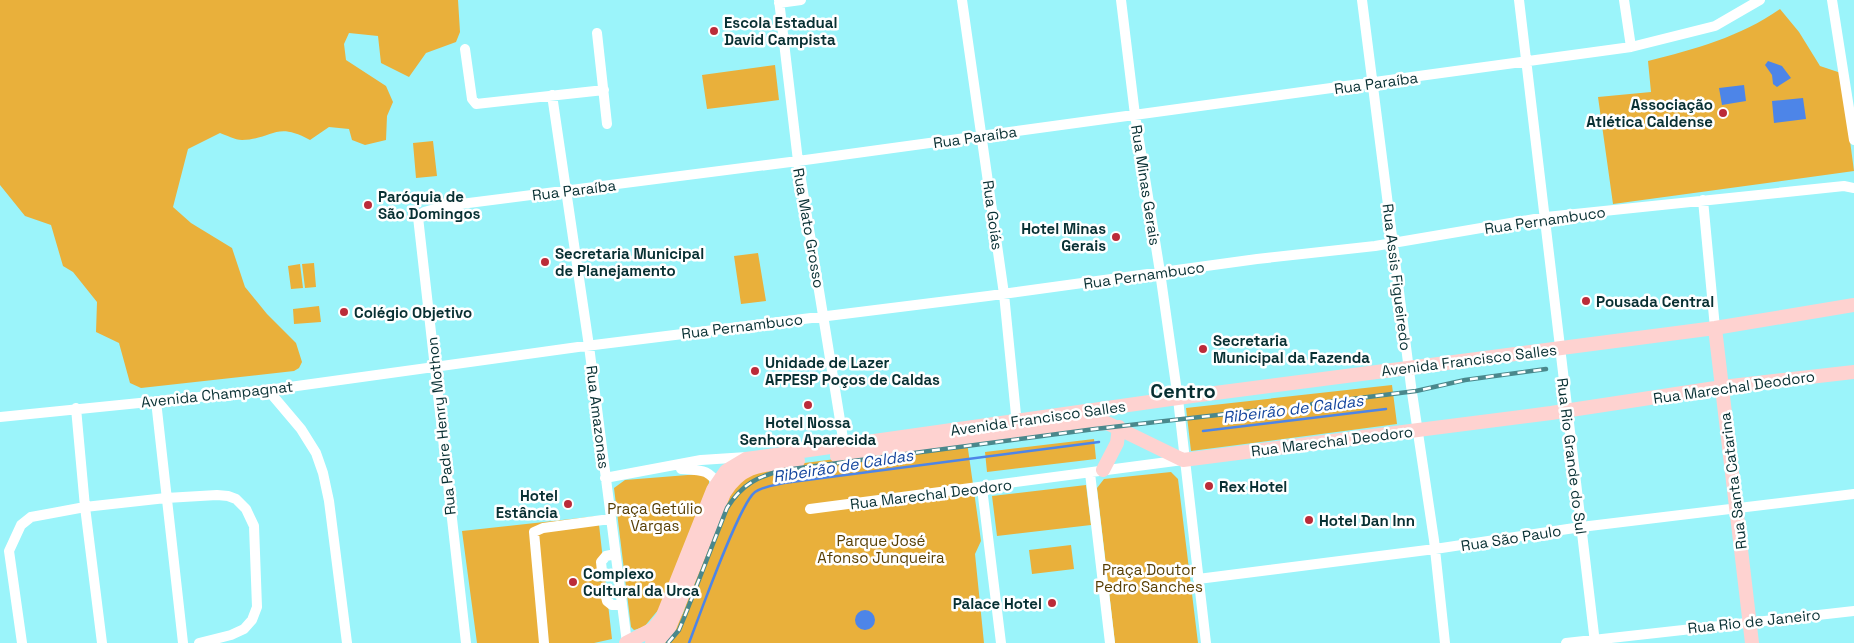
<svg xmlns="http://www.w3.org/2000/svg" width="1854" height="643" font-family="'Space Grotesk',sans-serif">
	<rect width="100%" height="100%" fill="#9bf4fa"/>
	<path fill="#e9b03b" d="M 0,0 L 458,0 L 460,32 L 456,42 L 426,53 L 409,77 L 381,63 L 378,36 L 349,33 L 344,44 L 346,60 L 386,86 L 393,102 L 387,116 L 386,140 L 365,145 L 352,140 L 349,129 L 329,127 L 310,140 C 275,121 274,139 242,140 C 235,140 226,135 220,133 L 188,149 L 173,207 L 191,223 L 232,248 L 245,287 L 267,314 L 296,343 L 302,362 L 299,368 L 294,371 L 141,388 L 130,383 L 119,343 L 96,332 L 97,302 L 73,272 L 63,266 L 51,225 L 25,216 L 0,185 Z
		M 1780,9 L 1799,32 L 1820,66 L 1841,73 L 1854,171 L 1613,204 L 1598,97 L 1651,92 L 1648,61 C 1695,49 1740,37 1780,9 Z
		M 775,65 L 779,100 L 707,109 L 702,75 Z
		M 433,141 L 437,176 L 416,178 L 413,143 Z
		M 758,253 L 766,301 L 741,304 L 734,256 Z
		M 314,263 L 316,287 L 305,288 L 302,264 Z
		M 300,264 L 303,288 L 291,289 L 288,266 Z
		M 319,306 L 321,322 L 294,324 L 293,309 Z
		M 1392,385 L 1397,424 L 1191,451 L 1186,408 Z
		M 1094,439 L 1096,459 L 987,472 L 985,452 Z
		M 967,442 L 981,541 L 975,554 L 984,643 L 665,643 L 683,613 L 708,540 L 737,482 L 766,468 Z
		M 1171,472 L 1178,479 L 1198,643 L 1115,643 L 1097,488 L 1104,479 Z
		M 700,474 L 709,478 L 709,483 L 659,609 L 644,627 L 634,630 L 631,627 L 614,488 L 625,480 Z
		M 1086,485 L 1091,525 L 997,536 L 992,496 Z
		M 598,516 L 612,639 L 594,643 L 477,643 L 462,531 Z
		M 1071,545 L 1074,569 L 1032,574 L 1029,550 Z"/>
	<path fill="#4d85e8" d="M 1768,61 L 1782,66 L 1791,78 L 1777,87 L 1773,84 L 1772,75 L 1765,65 Z
		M 1744,85 L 1746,101 L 1722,105 L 1719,88 Z
		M 1803,98 L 1806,119 L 1774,123 L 1772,101 Z
		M855 620a10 10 0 1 1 20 0a10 10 0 1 1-20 0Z"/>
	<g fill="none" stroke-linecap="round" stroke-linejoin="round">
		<path stroke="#4d85e8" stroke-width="2.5" d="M 1203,431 L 1386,409
			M 689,643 C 699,617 739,504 755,492 C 764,486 775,485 784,483 L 1099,442"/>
		<path stroke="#7ecdd2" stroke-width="10" stroke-dasharray="10 5" stroke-linecap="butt" d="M 602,571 L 604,589"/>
		<path stroke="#fff" stroke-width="10" d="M 779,0 L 798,161 L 845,451
			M 962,0 L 1004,294 L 1017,425
			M 1121,0 L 1135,115 L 1160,272 L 1178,399 L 1206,643
			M 1362,0 L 1411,386 L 1434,540 L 1445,643
			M 1519,0 L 1595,643
			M 1624,0 L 1631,47
			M 1832,0 L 1854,140
			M 779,3 L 801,0
			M 597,33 L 607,124
			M 465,49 L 472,99 L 476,104 L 604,90
			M 552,95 L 589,346 L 627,643
			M 1703,200 L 1715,328
			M 268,390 L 301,429 L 316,453 L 323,473 L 329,501 L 347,643
			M 156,401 L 183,643
			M 76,408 L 85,507 L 102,643
			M 0,417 L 268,390 L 578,347 L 988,296 L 1257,259 L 1375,246 L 1546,217 L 1844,186 L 1854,188
			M 681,469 C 703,470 709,469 721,488
			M 1090,473 L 1110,643
			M 605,478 L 701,460 L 747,457
			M 982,488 L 1001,643
			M 810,509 L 1183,460
			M 602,571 L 601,562 L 606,556 L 615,554
			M 1198,579 L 1435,549 L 1581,527 L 1854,494
			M 604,589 L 607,601 L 612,605 L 622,605
			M 22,643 L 9,551 L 21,525 L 31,517 L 85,507 L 166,498 L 217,495 L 228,496 L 236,499 L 246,509 L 254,526 L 257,607 L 252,620 L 244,629 L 231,635 L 199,643
			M 466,643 L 418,217 L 424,212 L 445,206 L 798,161 L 1631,47 L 1715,26 L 1760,0
			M 544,643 L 534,532 L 543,528 L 610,519
			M 1566,643 L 1854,611"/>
		<path stroke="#fed2d0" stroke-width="14" d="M 1715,328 L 1752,643
			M 837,456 L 1018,431 L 1107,423 L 1183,460 L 1551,413 L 1722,387 L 1854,372
			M 1103,470 L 1117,443 L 1119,427
			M 626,643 L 653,629 L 662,618 L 713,490 L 726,471 L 746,459 L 1192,396 L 1715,328 L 1854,305
			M 652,643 L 664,635 L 669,628 L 724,493 C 743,462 765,465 798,461"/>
		<defs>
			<path id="rail" d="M 1312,404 L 1416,391 L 1465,380 L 1546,369
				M 668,643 L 679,630 L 684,618 L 727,508 C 742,484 758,476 785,470 L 1095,429 L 1279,408"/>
		</defs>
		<use href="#rail" stroke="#4a888c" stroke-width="4.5"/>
		<use href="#rail" stroke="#fff" stroke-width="2.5" stroke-dasharray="8" stroke-linecap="butt"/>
	</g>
	<g fill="#bb2b39" stroke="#fff" stroke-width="2">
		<circle cx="714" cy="31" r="5"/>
		<circle cx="1723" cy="113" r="5"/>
		<circle cx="368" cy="205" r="5"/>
		<circle cx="1116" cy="237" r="5"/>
		<circle cx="545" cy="262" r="5"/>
		<circle cx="1586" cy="301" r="5"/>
		<circle cx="344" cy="312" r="5"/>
		<circle cx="1203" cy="349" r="5"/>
		<circle cx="755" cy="371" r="5"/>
		<circle cx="808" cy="405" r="5"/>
		<circle cx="1209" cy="486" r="5"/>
		<circle cx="568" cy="504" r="5"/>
		<circle cx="1309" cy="520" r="5"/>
		<circle cx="573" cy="582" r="5"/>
		<circle cx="1052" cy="603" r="5"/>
	</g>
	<g text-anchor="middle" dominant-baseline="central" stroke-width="5" stroke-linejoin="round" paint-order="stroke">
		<g font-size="15" font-weight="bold" fill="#083033" stroke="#fff" text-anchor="start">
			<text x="724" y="22">Escola Estadual<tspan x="724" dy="17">David Campista</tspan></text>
			<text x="1713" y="104" text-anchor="end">Associação<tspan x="1713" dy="17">Atlética Caldense</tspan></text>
			<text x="378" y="196">Paróquia de<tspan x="378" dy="17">São Domingos</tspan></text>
			<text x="1106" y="228" text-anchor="end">Hotel Minas<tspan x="1106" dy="17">Gerais</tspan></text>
			<text x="555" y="253">Secretaria Municipal<tspan x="555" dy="17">de Planejamento</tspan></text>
			<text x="1596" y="301">Pousada Central</text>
			<text x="354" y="312">Colégio Objetivo</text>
			<text x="1213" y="340">Secretaria<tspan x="1213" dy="17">Municipal da Fazenda</tspan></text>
			<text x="765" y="362">Unidade de Lazer<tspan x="765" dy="17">AFPESP Poços de Caldas</tspan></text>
			<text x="808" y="422" text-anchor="middle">Hotel Nossa<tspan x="808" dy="17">Senhora Aparecida</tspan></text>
			<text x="1219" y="486">Rex Hotel</text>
			<text x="558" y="495" text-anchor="end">Hotel<tspan x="558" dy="17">Estância</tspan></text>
			<text x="1319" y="520">Hotel Dan Inn</text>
			<text x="583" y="573">Complexo<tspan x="583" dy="17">Cultural da Urca</tspan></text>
			<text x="1042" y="603" text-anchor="end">Palace Hotel</text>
		</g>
		<g font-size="15" fill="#083033" stroke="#fff">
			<text transform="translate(1376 83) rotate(-8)">Rua Paraíba</text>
			<text transform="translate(975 137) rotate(-8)">Rua Paraíba</text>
			<text transform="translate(1146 185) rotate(81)">Rua Minas Gerais</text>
			<text transform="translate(574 190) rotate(-7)">Rua Paraíba</text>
			<text transform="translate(993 215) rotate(82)">Rua Goiás</text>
			<text transform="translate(1545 220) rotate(-8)">Rua Pernambuco</text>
			<text transform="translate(809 228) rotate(80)">Rua Mato Grosso</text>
			<text transform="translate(1144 275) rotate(-8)">Rua Pernambuco</text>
			<text transform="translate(1397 277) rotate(83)">Rua Assis Figueiredo</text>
			<text transform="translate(742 326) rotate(-7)">Rua Pernambuco</text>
			<text transform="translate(1469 360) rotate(-7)">Avenida Francisco Salles</text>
			<text transform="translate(1734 387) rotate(-8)">Rua Marechal Deodoro</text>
			<text transform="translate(217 394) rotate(-6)">Avenida Champagnat</text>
			<text transform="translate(598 417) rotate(83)">Rua Amazonas</text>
			<text transform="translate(1038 418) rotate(-8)">Avenida Francisco Salles</text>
			<text transform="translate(441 426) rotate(-96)">Rua Padre Henry Mothon</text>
			<text transform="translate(1332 441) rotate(-7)">Rua Marechal Deodoro</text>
			<text transform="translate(1572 456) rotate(83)">Rua Rio Grande do Sul</text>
			<text transform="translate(1733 481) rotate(-97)">Rua Santa Catarina</text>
			<text transform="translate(931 494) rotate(-7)">Rua Marechal Deodoro</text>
			<text transform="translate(1511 538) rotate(-9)">Rua São Paulo</text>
			<text transform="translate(1754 621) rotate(-6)">Rua Rio de Janeiro</text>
		</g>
		<g font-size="15" fill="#573e03" stroke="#fff">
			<text x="655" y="508">Praça Getúlio<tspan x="655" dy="17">Vargas</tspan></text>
			<text x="881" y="540">Parque José<tspan x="881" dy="17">Afonso Junqueira</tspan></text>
			<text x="1149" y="569">Praça Doutor<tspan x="1149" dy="17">Pedro Sanches</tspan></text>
		</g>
		<g font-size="16" font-style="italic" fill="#15469e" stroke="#fff">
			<text transform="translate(1293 409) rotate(-7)">Ribeirão de Caldas</text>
			<text transform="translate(843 466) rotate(-9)">Ribeirão de Caldas</text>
		</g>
		<g font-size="20" font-weight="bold" fill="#072f32" stroke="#fff">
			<text x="1183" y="391">Centro</text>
		</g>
	</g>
</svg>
